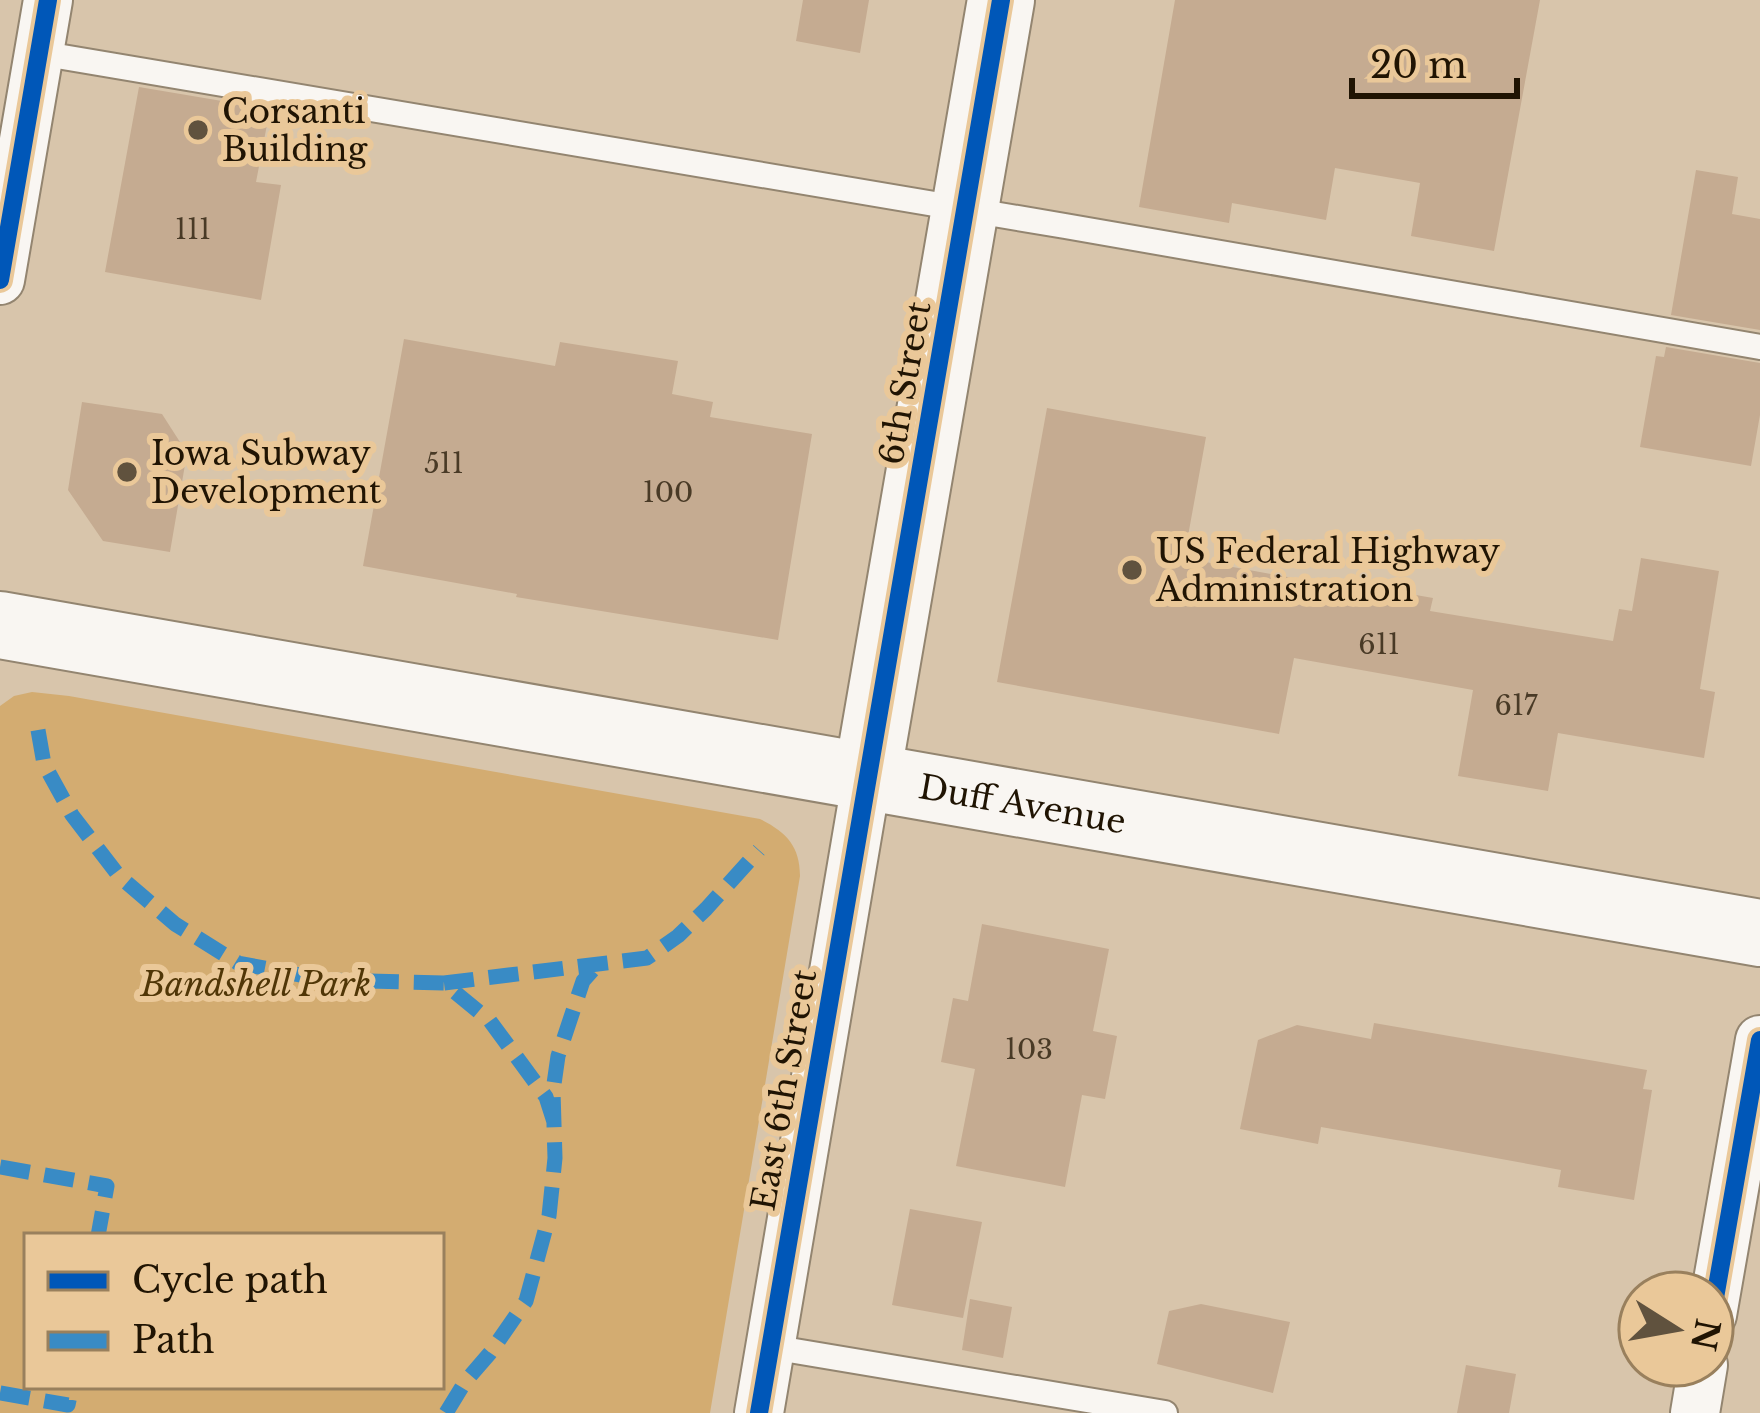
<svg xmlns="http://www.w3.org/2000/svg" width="1760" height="1413" font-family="'Libre Baskerville',serif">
	<rect width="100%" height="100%" fill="#d8c5ab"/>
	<path fill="#d3ac71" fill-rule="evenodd" d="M 32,692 L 69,696 L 760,819 C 786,832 800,846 800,876 L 710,1413 L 0,1413 L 0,706 L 14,696 ZM 27,1236 L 441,1236 L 441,1386 L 27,1386 Z"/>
	<path fill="#c5ab91" d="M 803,0 L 869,0 L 860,53 L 796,41 Z
		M 1175,0 L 1540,0 L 1494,251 L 1411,236 L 1420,183 L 1335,168 L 1326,220 L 1232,203 L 1229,223 L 1139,207 Z
		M 139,87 L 270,109 L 256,182 L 281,185 L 261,300 L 105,272 Z
		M 1696,170 L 1738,177 L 1732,214 L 1760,219 L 1760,330 L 1671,315 Z
		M 404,339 L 555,366 L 560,342 L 678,361 L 672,394 L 713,402 L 710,417 L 812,434 L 778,640 L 516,597 L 517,594 L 363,566 Z
		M 1666,347 L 1760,363 L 1760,415 L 1751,466 L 1640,447 L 1656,356 L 1664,357 Z
		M 82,402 L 162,414 L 187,453 L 170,552 L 103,541 L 68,490 Z
		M 1047,408 L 1206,437 L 1184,558 L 1369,592 L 1370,587 L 1433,598 L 1430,611 L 1613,641 L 1619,609 L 1632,611 L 1641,558 L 1719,571 L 1700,689 L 1715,692 L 1704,758 L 1558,733 L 1548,791 L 1458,776 L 1473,690 L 1294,658 L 1279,734 L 997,682 Z
		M 982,924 L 1109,949 L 1093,1031 L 1117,1036 L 1105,1099 L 1082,1095 L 1065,1187 L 956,1166 L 975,1069 L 941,1062 L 953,998 L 968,1001 Z
		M 1374,1023 L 1647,1070 L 1643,1089 L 1652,1090 L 1634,1200 L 1558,1187 L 1561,1170 L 1419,1144 L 1321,1127 L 1318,1144 L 1240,1129 L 1258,1040 L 1297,1025 L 1371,1039 Z
		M 910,1209 L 982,1222 L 963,1318 L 892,1305 Z
		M 970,1299 L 1012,1307 L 1003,1358 L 962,1350 Z
		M 1201,1304 L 1290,1322 L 1273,1393 L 1157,1364 L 1169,1311 Z
		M 1466,1365 L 1516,1374 L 1509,1413 L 1457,1413 Z"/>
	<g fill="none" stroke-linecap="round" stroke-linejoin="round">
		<defs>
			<path id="service" d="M 39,53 L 1065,226 L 1760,347
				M 771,1347 L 1165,1413"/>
			<path id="minor" d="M 0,280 L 48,0
				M 1712,1315 L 1760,1040
				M 759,1413 L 867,777
				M 1695,1413 L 1703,1365"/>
			<g id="secondary">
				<path id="s1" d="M 0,625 L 1760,933"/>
				<path d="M 867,777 L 1001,0"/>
			</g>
		</defs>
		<use href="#service" stroke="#938570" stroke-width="28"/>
		<use href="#minor" stroke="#938570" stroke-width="52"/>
		<use href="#secondary" stroke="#938570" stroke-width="70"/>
		<use href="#service" stroke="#f9f6f2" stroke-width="24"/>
		<use href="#minor" stroke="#f9f6f2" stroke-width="48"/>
		<use href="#secondary" stroke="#f9f6f2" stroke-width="66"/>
		<path stroke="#398bc5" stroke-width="15" stroke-dasharray="30 15" stroke-linecap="butt" d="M 38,730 L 44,764 L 72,815 L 119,876 L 175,924 L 238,963 L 326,980 L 444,983 L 490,1021 L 546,1097 L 554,1122
			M 444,983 L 647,958 L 678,936 L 706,909 L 759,850
			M 0,1167 L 107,1186 L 98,1236
			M 0,1393 L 68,1405 L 72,1386
			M 446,1413 L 465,1382 L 490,1353 L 526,1301 L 549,1216 L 555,1158 L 553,1091 L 558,1056 L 583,981 L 599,963"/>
		<defs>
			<path id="cycleway" d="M 0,280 L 48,0
				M 1712,1315 L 1760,1040
				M 759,1413 L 1001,0"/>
		</defs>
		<use href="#cycleway" stroke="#eac899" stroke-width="26"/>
		<use href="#cycleway" stroke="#0057b8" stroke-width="18"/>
	</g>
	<g fill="#60523e" stroke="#eac899" stroke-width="4.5">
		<circle cx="198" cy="130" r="12"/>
		<circle cx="127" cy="472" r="12"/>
		<circle cx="1132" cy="570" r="12"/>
	</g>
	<g text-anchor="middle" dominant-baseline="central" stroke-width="12" stroke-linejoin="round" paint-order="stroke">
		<g font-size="27" fill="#493a26">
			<text x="193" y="229">111</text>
			<text x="444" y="463">511</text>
			<text x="668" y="492">100</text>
			<text x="1379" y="644">611</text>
			<text x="1516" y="705">617</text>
			<text x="1029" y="1049">103</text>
		</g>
		<g font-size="33" fill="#201403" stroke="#eac899" text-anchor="start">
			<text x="222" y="111">Corsanti<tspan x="222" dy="38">Building</tspan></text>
			<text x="151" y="453">Iowa Subway<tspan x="151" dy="38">Development</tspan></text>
			<text x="1156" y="551">US Federal Highway<tspan x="1156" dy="38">Administration</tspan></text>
		</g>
		<g font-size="33" fill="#201403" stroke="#eac899">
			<text transform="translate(905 383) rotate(-80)">6th Street</text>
			<text stroke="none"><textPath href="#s1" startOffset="1038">Duff Avenue</textPath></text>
			<text transform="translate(784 1090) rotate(-80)">East 6th Street</text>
		</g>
		<g font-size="33" font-style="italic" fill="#503607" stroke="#eac899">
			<text x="256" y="984">Bandshell Park</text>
		</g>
	</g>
	<rect x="24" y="1233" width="420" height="156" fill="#eac899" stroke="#99805d" stroke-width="3"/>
	<rect x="48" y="1272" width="60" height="18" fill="#0057b8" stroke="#99805d" stroke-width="3"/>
	<text x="132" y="1293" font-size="36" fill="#201403">Cycle path</text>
	<rect x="48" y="1332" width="60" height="18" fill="#398bc5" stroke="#99805d" stroke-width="3"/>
	<text x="132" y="1353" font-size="36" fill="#201403">Path</text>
	<g transform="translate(1676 1329) rotate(101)"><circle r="57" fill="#eac899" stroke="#99805d" stroke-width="3"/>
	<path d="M0-9L21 45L0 30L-21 45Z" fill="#60523e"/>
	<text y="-18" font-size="33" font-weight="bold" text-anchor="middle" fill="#201403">N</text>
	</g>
	<path d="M1352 78v18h165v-18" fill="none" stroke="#201403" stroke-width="6"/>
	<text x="1370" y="78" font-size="36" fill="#201403" stroke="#eac899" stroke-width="9" paint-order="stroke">20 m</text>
</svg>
